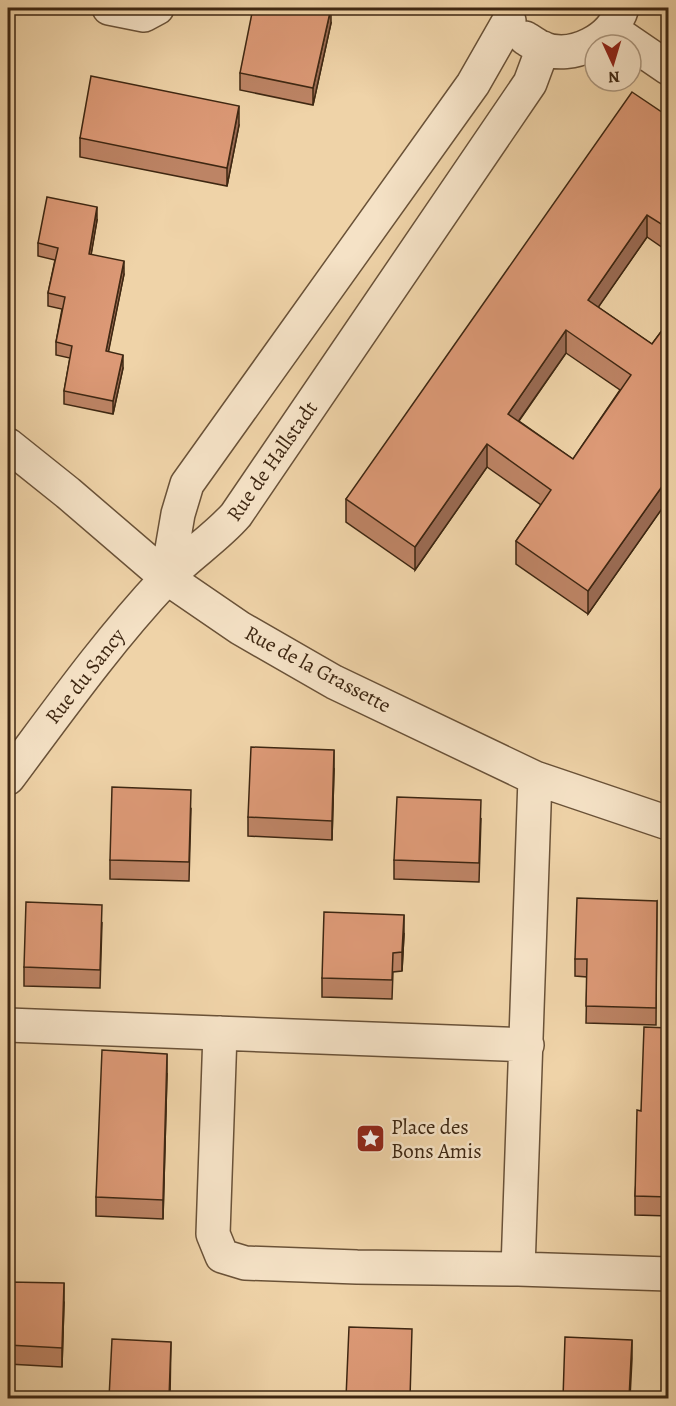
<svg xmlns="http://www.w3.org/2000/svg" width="676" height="1406" font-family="Alegreya,serif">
	<rect width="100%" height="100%" fill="#efd3a8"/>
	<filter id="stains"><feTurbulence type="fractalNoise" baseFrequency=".00333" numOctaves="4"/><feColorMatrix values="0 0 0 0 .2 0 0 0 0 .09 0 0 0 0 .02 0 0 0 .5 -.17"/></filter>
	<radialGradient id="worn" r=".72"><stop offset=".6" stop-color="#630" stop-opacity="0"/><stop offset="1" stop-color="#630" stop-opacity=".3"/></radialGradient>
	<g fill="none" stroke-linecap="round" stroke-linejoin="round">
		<defs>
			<path id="street" d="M 109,8 L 144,15 L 157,8
				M 611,29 L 668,68
				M 525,38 C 530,41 536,45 541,48 C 573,61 613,39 622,8
				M 8,445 L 68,493 L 167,578 L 240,628 L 334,682 L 535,778 L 668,823
				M 167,578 L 178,514 L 187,484 L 473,84 L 509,21
				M 8,778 C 58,711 107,642 165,580 C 187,556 215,539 236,515 L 530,83 L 543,48
				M 8,1025 L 527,1045
				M 220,1033 L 213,1234 L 222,1256 L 245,1263 L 357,1267 L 518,1269 L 668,1274
				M 518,1269 L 535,778"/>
		</defs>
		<use href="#street" stroke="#6a5238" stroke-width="36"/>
		<use href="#street" stroke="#f5e2c6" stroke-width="33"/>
	</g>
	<path fill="#bd8465" stroke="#3e2712" stroke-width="1.5" fill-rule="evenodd" d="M 331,23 L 313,105 L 240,90 L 240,73 Z
		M 669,117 L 669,252 L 647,237 L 598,307 L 652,344 L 669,321 L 669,501 L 668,500 L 588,614 L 516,564 L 516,541 L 541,505 L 487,467 L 415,570 L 346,522 L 346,499 ZM 566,353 L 620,390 L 573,459 L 519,421 Z
		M 239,125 L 227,186 L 80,157 L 80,138 Z
		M 97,220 L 91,254 L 124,274 L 108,352 L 123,368 L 113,414 L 64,404 L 64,391 L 70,358 L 56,355 L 56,342 L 62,309 L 48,306 L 48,293 L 55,260 L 38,256 L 38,243 Z
		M 334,769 L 332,840 L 248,836 L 248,817 Z
		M 191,809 L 189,881 L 110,879 L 110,860 Z
		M 481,819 L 479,882 L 394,879 L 394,860 Z
		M 657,901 L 656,1025 L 586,1023 L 587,977 L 575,976 L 575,959 Z
		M 102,923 L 100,988 L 24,986 L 24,967 Z
		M 404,934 L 402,971 L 393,972 L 392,999 L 322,997 L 322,978 Z
		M 669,1028 L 669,1216 L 635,1215 L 635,1196 L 641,1111 Z
		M 167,1073 L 163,1219 L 96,1216 L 96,1197 Z
		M 8,1282 L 64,1302 L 62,1367 L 8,1364 Z"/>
	<path fill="#9a6b53" stroke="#3e2712" stroke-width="1.5" d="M 331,8 L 331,23 L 313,105 L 313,88 Z
		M 239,106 L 239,125 L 227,186 L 227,168 Z
		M 97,207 L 97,220 L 89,267 L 89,254 Z
		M 647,215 L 647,237 L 588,322 L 588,300 Z
		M 124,261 L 124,274 L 106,364 L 106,351 Z
		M 566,330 L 566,353 L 508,436 L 508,414 Z
		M 123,355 L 123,368 L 113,414 L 113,401 Z
		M 487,444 L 487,467 L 415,570 L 415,547 Z
		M 668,478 L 668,500 L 588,614 L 588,591 Z
		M 334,750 L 334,769 L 332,840 L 332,821 Z
		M 404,915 L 404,934 L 402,971 L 402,952 Z
		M 167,1054 L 167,1073 L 163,1219 L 163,1200 Z
		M 64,1283 L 64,1302 L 62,1367 L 62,1348 Z
		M 632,1340 L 632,1359 L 630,1398 L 629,1398 Z
		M 171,1342 L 170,1398 L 169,1398 Z"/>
	<path fill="#dc9976" stroke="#3e2712" stroke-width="1.5" fill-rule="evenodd" d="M 253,8 L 331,8 L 313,88 L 240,73 Z
		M 91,76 L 239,106 L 227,168 L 80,138 Z
		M 632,92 L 669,117 L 669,229 L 647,215 L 588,300 L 652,344 L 669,321 L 669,478 L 668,478 L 588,591 L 516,541 L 551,490 L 487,444 L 415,547 L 346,499 ZM 566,330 L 631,375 L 573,459 L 508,414 Z
		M 47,197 L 97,207 L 89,254 L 124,261 L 106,351 L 123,355 L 113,401 L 64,391 L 72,346 L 56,342 L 65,297 L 48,293 L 58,248 L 38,243 Z
		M 251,747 L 334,750 L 332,821 L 248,817 Z
		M 112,787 L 191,790 L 189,862 L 110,860 Z
		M 397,797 L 481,800 L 479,863 L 394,860 Z
		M 577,898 L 657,901 L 656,1008 L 586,1006 L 587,959 L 575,959 Z
		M 26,902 L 102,905 L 100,970 L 24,967 Z
		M 324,912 L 404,915 L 402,952 L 393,953 L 392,980 L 322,978 Z
		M 644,1027 L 669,1028 L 669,1197 L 635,1196 L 637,1110 L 641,1111 Z
		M 102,1050 L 167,1054 L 163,1200 L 96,1197 Z
		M 8,1282 L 64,1283 L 62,1348 L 8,1345 Z
		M 349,1327 L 412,1329 L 410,1398 L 346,1398 Z
		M 565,1337 L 632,1340 L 629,1398 L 563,1398 Z
		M 112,1339 L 171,1342 L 169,1398 L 109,1398 Z"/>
	<defs>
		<symbol id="sight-square" viewBox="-11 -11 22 22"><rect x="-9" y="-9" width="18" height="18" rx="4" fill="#8f2418" stroke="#f5e2c6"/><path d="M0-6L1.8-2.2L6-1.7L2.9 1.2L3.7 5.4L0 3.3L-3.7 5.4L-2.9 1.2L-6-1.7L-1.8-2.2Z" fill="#fff"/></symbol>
	</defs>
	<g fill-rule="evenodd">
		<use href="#sight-square" x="354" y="1122" width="33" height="33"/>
	</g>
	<g text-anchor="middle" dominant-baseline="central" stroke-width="5" stroke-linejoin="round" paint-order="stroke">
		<g font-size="21" fill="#3e2712" stroke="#f5e2c6">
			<text transform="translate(272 461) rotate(-55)">Rue de Hallstadt</text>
			<text transform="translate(318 669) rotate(28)">Rue de la Grassette</text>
			<text transform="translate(85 676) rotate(-52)">Rue du Sancy</text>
		</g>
		<g font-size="21" fill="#3e2712" stroke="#f5e2c6" text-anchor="start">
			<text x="391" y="1127">Place des<tspan x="391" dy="24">Bons Amis</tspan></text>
		</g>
	</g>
	<rect width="676" height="1406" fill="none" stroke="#efd3a8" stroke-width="30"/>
	<rect x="9" y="9" width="658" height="1388" fill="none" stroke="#3e2712" stroke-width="3"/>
	<rect x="15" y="15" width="646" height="1376" fill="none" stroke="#3e2712" stroke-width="1.5"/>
	<g transform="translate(613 63) rotate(176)"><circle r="28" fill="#f5e2c6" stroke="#ac977e" stroke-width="1.5"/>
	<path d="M0-4.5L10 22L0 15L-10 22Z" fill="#8f2418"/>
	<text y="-9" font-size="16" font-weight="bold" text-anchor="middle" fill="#3e2712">N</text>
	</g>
	<rect width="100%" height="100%" filter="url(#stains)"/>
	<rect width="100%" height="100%" fill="url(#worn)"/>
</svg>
